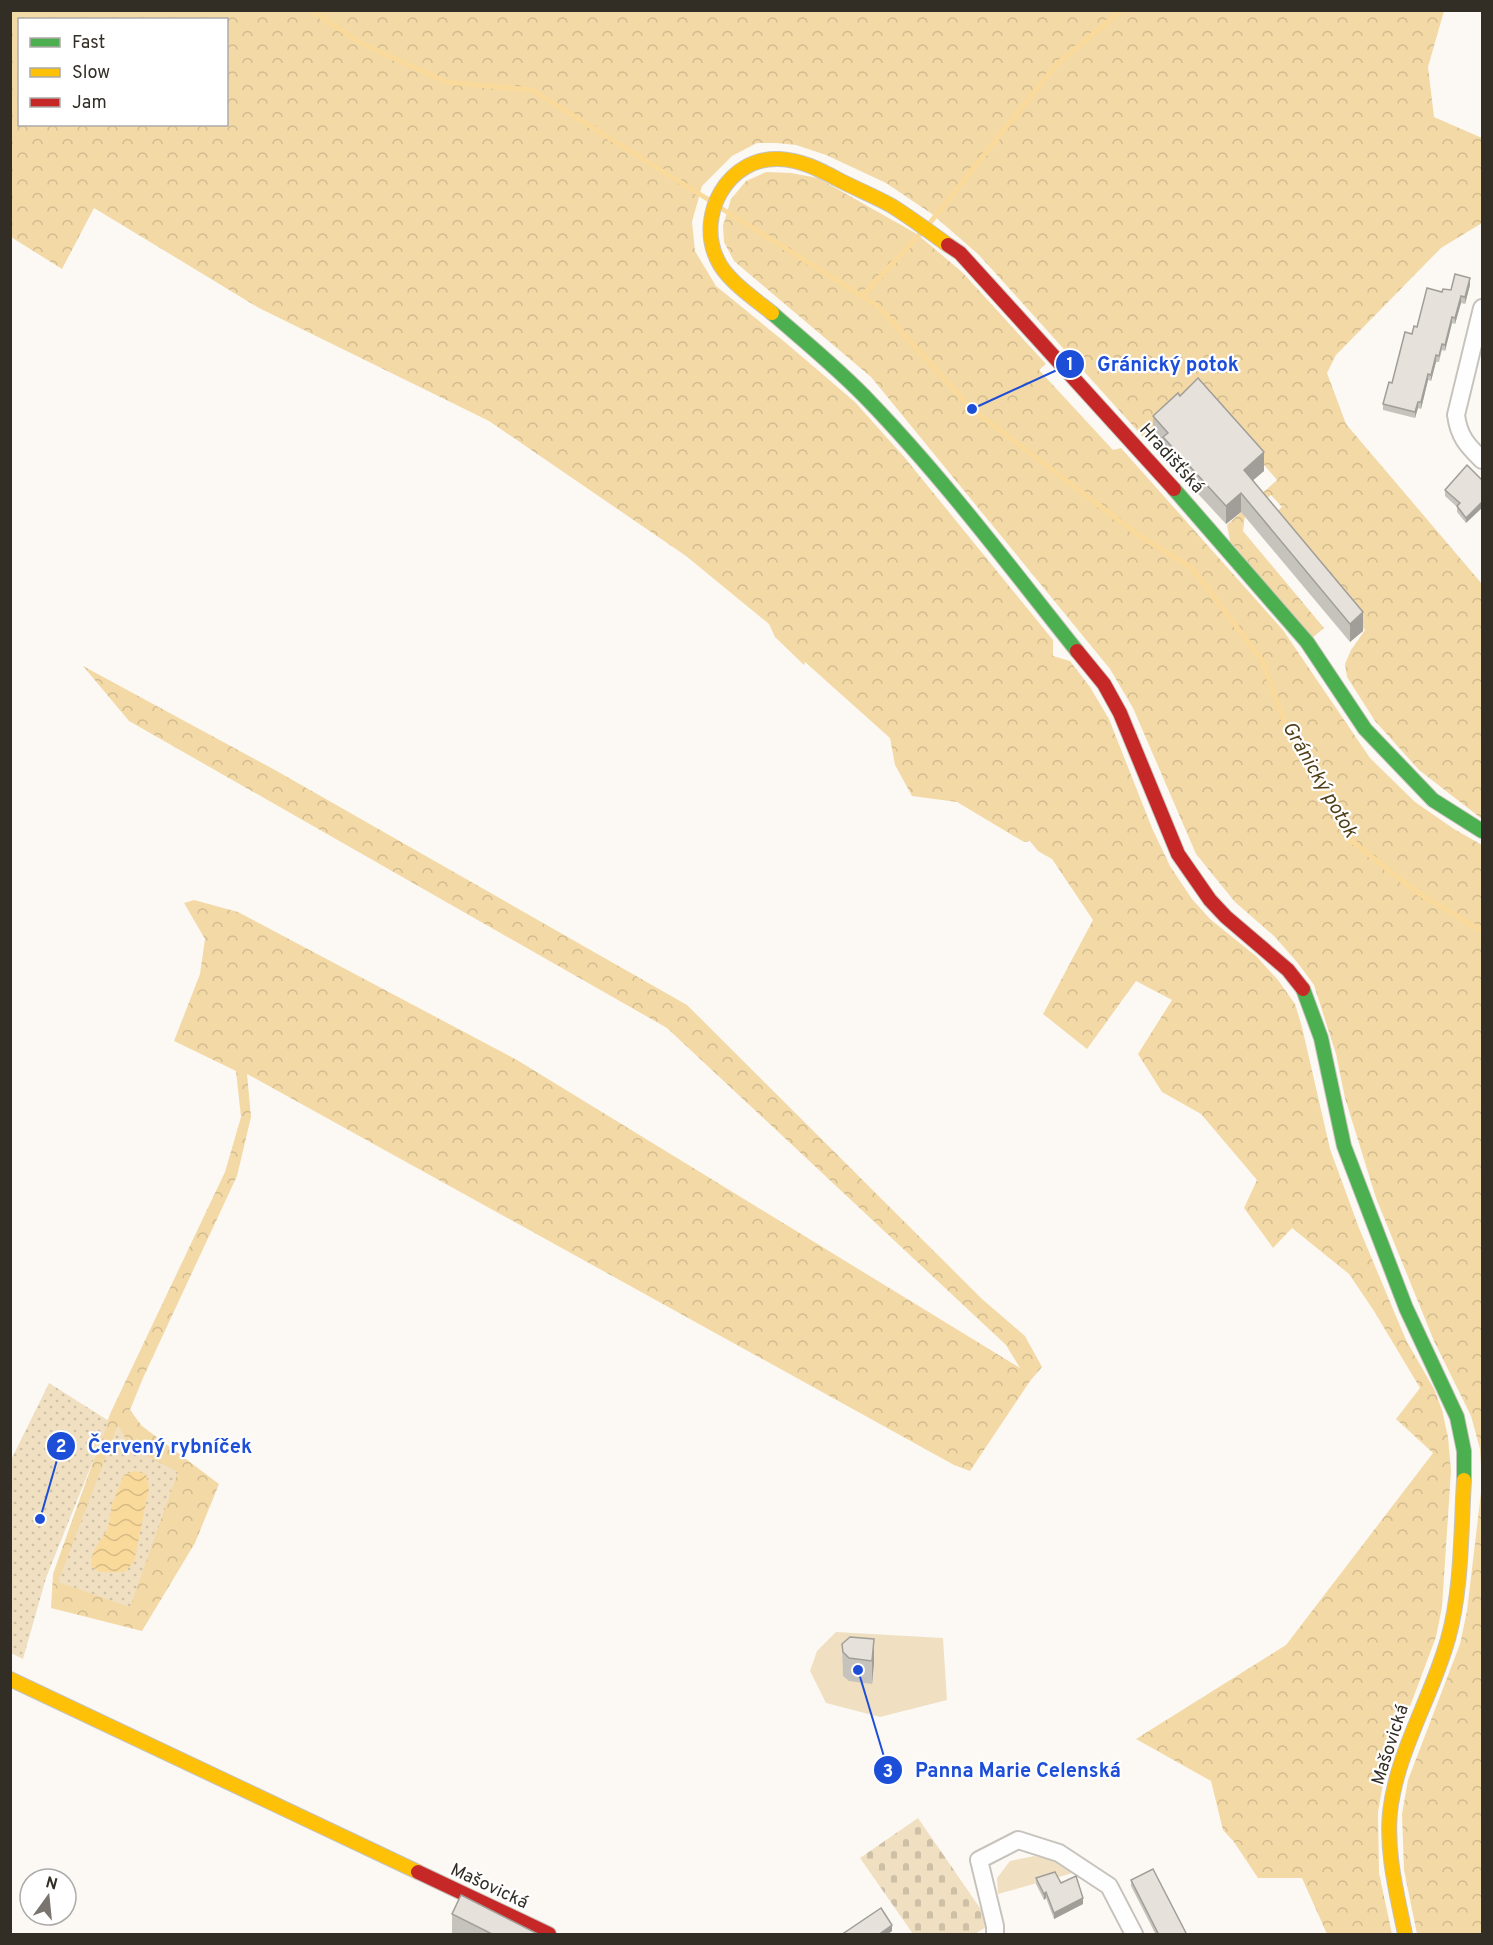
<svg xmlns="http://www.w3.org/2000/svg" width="1493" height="1945" font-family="Overpass,sans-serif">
	<defs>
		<pattern id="forest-crowns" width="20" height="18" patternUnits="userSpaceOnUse" patternTransform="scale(1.5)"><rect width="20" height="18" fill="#f3d9a6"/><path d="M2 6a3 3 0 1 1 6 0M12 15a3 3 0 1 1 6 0" fill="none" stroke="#d1bb8f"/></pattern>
		<pattern id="cemetery-stones" width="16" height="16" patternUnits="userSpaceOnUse" patternTransform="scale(1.5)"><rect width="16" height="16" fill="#f0e0c1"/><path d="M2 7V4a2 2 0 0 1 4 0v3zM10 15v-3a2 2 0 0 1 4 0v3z" fill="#cec0a6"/></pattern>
		<pattern id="park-dots" width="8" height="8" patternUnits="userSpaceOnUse" patternTransform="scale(1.5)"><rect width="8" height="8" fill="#f0e0c1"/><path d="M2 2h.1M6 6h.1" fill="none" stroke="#cec0a6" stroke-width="1.8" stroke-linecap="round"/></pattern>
		<pattern id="water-waves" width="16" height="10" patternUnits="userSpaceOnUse" patternTransform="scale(1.5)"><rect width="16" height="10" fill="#fada9a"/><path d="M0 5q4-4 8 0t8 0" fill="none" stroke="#d7bb85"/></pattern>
	</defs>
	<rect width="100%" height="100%" fill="#fcf9f5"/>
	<path fill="#f0e0c1" d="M 836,1632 L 943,1638 L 947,1700 L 880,1717 L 826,1703 L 810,1671 L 817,1651 Z
		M 1034,1856 L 1055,1860 L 1073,1873 L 998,1894 L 997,1878 L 1010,1861 Z"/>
	<path fill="url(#forest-crowns)" fill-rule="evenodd" d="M 10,11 L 1444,11 L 1428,67 L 1434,117 L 1482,138 L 1482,223 L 1441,248 L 1336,355 L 1327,373 L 1346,424 L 1482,584 L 1482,819 L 1419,770 L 1375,721 L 1347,677 L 1345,664 L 1351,650 L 1365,630 L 1269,518 L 1282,507 L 1271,495 L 1245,516 L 1243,531 L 1324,628 L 1312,638 L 1230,541 L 1227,525 L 1277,480 L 1200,390 L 1144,438 L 979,255 L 932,214 L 886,183 L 826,155 L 796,145 L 776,143 L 757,143 L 732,156 L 702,186 L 692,222 L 695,251 L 716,286 L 786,343 L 855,402 L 905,458 L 1053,640 L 1053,656 L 1070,661 L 1090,687 L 1109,719 L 1152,828 L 1170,866 L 1192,899 L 1210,919 L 1257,957 L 1278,980 L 1295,1004 L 1302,1027 L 1330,1149 L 1359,1228 L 1406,1340 L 1434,1389 L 1442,1410 L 1448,1437 L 1451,1471 L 1442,1607 L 1436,1637 L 1385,1773 L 1378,1812 L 1379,1873 L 1392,1934 L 1327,1934 L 1302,1878 L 1258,1878 L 1234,1842 L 1223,1830 L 1211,1781 L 1136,1739 L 1286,1645 L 1433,1453 L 1396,1419 L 1420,1388 L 1374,1311 L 1349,1274 L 1292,1228 L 1273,1248 L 1244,1208 L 1257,1180 L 1201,1114 L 1162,1092 L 1138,1054 L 1172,1000 L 1136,981 L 1087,1049 L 1043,1014 L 1093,920 L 1052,859 L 1038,851 L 1030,841 L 1024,842 L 957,802 L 912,796 L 895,765 L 890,738 L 805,662 L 804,665 L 775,637 L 769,624 L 686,556 L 489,421 L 259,308 L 94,208 L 62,269 L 11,237 ZM 20,20 L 226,20 L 226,124 L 20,124 Z
		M 766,172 L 791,173 L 818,178 L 917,234 L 962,272 L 1046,364 L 1039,370 L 1113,450 L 1121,448 L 1283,630 L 1370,758 L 1415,802 L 1454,829 L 1482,845 L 1482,1934 L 1417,1934 L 1404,1870 L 1402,1814 L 1408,1780 L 1460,1644 L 1467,1611 L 1482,1484 L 1480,1449 L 1471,1416 L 1434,1341 L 1376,1198 L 1345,1098 L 1336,1054 L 1314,985 L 1297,962 L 1274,936 L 1235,902 L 1196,854 L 1133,708 L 1110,669 L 871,377 L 734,261 L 724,242 L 723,226 L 731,199 L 746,181 Z
		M 83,666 L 275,770 L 687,1005 L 982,1299 L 1025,1336 L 1042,1367 L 1030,1381 L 970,1471 L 954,1465 L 247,1074 L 251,1117 L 237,1176 L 143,1378 L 130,1410 L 142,1426 L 219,1484 L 195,1543 L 142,1631 L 51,1608 L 53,1574 L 110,1414 L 225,1172 L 241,1117 L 236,1071 L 174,1041 L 200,974 L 205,939 L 184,903 L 194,900 L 238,912 L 517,1060 L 1020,1368 L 1006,1345 L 667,1028 L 129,721 Z"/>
	<path fill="url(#cemetery-stones)" d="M 918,1818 L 991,1924 L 975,1934 L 913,1934 L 860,1858 Z"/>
	<path fill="url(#park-dots)" d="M 49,1383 L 109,1421 L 46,1578 L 23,1659 L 11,1653 L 11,1460 Z
		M 118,1425 L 131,1448 L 178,1472 L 130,1607 L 58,1582 Z"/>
	<path fill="url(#water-waves)" d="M 134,1471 L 146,1474 L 149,1488 L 134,1562 L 124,1572 L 100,1572 L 91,1566 L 93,1552 L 108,1528 L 112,1504 L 124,1475 Z"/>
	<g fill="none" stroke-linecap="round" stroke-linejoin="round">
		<path stroke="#fada9a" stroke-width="5" d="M 311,10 L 359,42 L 446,82 L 532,90 L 709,200
			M 719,207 L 878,306 L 972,409 L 1141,537 L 1191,567 L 1262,660 L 1287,729 L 1352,841 L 1415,891 L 1482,931
			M 929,224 L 1056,65 L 1122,10
			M 862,296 L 921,233"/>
		<defs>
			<path id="street" d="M 1482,308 L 1456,415 C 1459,437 1467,445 1482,460
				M 995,1934 L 995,1926 L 979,1860 L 1018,1840 L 1059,1853 L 1109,1886 L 1134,1934"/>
			<path id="fast" d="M 772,313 C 805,342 840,370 870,402 C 945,480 1010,567 1077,651
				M 1174,489 L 1307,642 L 1365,729 L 1433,800 L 1482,831
				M 1303,989 L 1321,1038 L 1344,1146 L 1406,1308 L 1457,1417 L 1464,1451 L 1464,1480"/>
			<path id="slow" d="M 772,313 C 755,299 726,280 717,259 C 696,215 728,157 779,159 C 803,160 822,171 843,182 C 859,190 876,197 892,206 C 911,218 930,232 948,245
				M 10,1679 L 418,1872
				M 1405,1934 C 1397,1894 1386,1853 1390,1812 C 1397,1751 1432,1697 1448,1639 C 1462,1590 1461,1530 1464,1480"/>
			<path id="jam" d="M 948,245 L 960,253 L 1174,489
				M 1077,651 L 1104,684 L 1120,713 L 1178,854 L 1210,900 L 1226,917 L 1288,970 L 1303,989
				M 418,1872 L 549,1934"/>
		</defs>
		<use href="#street" stroke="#c6c2bc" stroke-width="20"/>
		<use href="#fast" stroke="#c6c2bc" stroke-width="16"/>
		<use href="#slow" stroke="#c6c2bc" stroke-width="16"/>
		<use href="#jam" stroke="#c6c2bc" stroke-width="16"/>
		<use href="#street" stroke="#fffefe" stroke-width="16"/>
		<use href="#fast" stroke="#4caf50" stroke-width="14"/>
		<use href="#slow" stroke="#ffc107" stroke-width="14"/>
		<use href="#jam" stroke="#c62828" stroke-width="14"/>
	</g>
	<path fill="#c6c2bc" d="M 1470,285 L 1465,304 L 1461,303 L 1455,324 L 1452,323 L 1445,351 L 1442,350 L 1439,362 L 1436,362 L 1431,381 L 1428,380 L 1421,409 L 1418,408 L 1415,418 L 1383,410 L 1383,404 L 1412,334 L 1442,292 Z
		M 1153,416 L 1264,471 L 1253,480 L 1363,631 L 1350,642 L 1241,512 L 1226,524 L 1163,456 L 1163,446 L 1153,434 Z
		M 1467,465 L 1466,523 L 1457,512 L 1457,507 L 1445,496 L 1445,490 Z
		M 842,1644 L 874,1663 L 872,1684 L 849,1681 L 843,1676 Z
		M 1036,1878 L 1061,1883 L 1083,1904 L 1054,1919 L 1046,1898 L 1044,1900 L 1036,1884 Z
		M 1131,1880 L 1187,1935 L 1156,1935 L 1131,1886 Z
		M 452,1914 L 540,1935 L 452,1935 Z"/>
	<path fill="#a19e99" d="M 1470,278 L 1470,285 L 1465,304 L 1465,297 Z
		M 1461,296 L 1461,303 L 1455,324 L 1455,318 Z
		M 1452,317 L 1452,323 L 1445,351 L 1445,345 Z
		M 1436,355 L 1436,362 L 1431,381 L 1431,375 Z
		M 1428,374 L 1428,380 L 1421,409 L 1421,402 Z
		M 1418,402 L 1418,408 L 1415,418 L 1415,412 Z
		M 1264,452 L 1264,471 L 1244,488 L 1244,470 Z
		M 1241,493 L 1241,512 L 1226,524 L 1226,506 Z
		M 1482,502 L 1482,508 L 1466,523 L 1466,518 Z
		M 1363,612 L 1363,631 L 1350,642 L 1350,624 Z
		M 874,1639 L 874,1663 L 872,1684 L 872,1661 Z
		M 1046,1892 L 1046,1898 L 1044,1900 L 1044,1894 Z
		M 1083,1898 L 1083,1904 L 1054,1919 L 1054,1913 Z
		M 892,1925 L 892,1931 L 887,1935 L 878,1935 Z"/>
	<path fill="#e6e2db" stroke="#a19e99" stroke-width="1.5" d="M 1455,274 L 1470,278 L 1465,297 L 1461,296 L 1455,318 L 1452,317 L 1445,345 L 1442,344 L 1439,356 L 1436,355 L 1431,375 L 1428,374 L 1421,402 L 1418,402 L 1415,412 L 1383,404 L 1389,382 L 1392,383 L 1405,332 L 1412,334 L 1414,326 L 1417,327 L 1427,288 L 1442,292 L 1443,289 L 1451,290 Z
		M 1198,378 L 1264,452 L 1244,470 L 1363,612 L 1350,624 L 1241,493 L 1226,506 L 1163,437 L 1168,433 L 1153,416 L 1178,393 L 1180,396 Z
		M 1467,465 L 1482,480 L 1482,502 L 1466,518 L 1457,506 L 1460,503 L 1445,490 Z
		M 850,1637 L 874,1639 L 872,1661 L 849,1658 L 843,1652 L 842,1644 Z
		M 1153,1869 L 1187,1935 L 1159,1935 L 1131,1880 Z
		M 1055,1872 L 1061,1883 L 1076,1876 L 1083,1898 L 1054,1913 L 1046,1892 L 1044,1894 L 1036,1878 Z
		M 461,1895 L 540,1935 L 494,1935 L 452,1914 Z
		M 881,1908 L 892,1925 L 878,1935 L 841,1935 Z"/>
	<g text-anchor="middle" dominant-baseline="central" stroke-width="4.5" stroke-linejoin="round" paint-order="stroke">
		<g font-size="18" fill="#322e26" stroke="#fff">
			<text transform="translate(1171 459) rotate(48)">Hradišťská</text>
			<text transform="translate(1391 1745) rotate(-72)">Mašovická</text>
			<text transform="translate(489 1887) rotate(25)">Mašovická</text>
		</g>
		<g font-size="20" font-style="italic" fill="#513f19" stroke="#fff">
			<text transform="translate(1319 780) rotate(60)">Gránický potok</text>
		</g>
	</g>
	<path fill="none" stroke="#1d4ed8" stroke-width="2" d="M972 409L1070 364M40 1519L61 1446M858 1670L888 1770"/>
	<g fill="#1d4ed8" stroke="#fff" stroke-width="2">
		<circle cx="972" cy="409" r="6"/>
		<circle cx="40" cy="1519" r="6"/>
		<circle cx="858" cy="1670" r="6"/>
		<circle cx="1070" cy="364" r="15"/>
		<circle cx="61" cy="1446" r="15"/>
		<circle cx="888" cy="1770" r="15"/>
	</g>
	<g font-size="18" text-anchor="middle" font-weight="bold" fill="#fff">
		<text x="1070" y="370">1</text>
		<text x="61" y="1452">2</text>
		<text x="888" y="1777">3</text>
	</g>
	<g font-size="20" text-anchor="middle" font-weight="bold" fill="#1d4ed8" stroke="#fff" stroke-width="4.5" stroke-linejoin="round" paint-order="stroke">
		<text x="1168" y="371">Gránický potok</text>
		<text x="170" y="1453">Červený rybníček</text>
		<text x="1018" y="1777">Panna Marie Celenská</text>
	</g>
	<rect width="1493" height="1945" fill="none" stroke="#322e26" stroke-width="24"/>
	<rect x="18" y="18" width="210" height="108" fill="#ffffff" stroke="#adaba8" stroke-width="1.5"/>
	<rect x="30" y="38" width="30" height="9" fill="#4caf50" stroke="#adaba8" stroke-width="1.5"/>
	<text x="72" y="48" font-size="18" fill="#322e26">Fast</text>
	<rect x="30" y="68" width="30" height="9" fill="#ffc107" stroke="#adaba8" stroke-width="1.5"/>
	<text x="72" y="78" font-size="18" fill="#322e26">Slow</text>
	<rect x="30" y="98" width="30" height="9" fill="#c62828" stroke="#adaba8" stroke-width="1.5"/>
	<text x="72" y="108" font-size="18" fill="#322e26">Jam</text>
	<g transform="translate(48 1897) rotate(15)"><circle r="28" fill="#ffffff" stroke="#adaba8" stroke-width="1.5"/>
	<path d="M0-4.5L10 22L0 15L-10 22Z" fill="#79756e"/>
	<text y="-9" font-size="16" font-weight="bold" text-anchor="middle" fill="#322e26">N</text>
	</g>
</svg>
